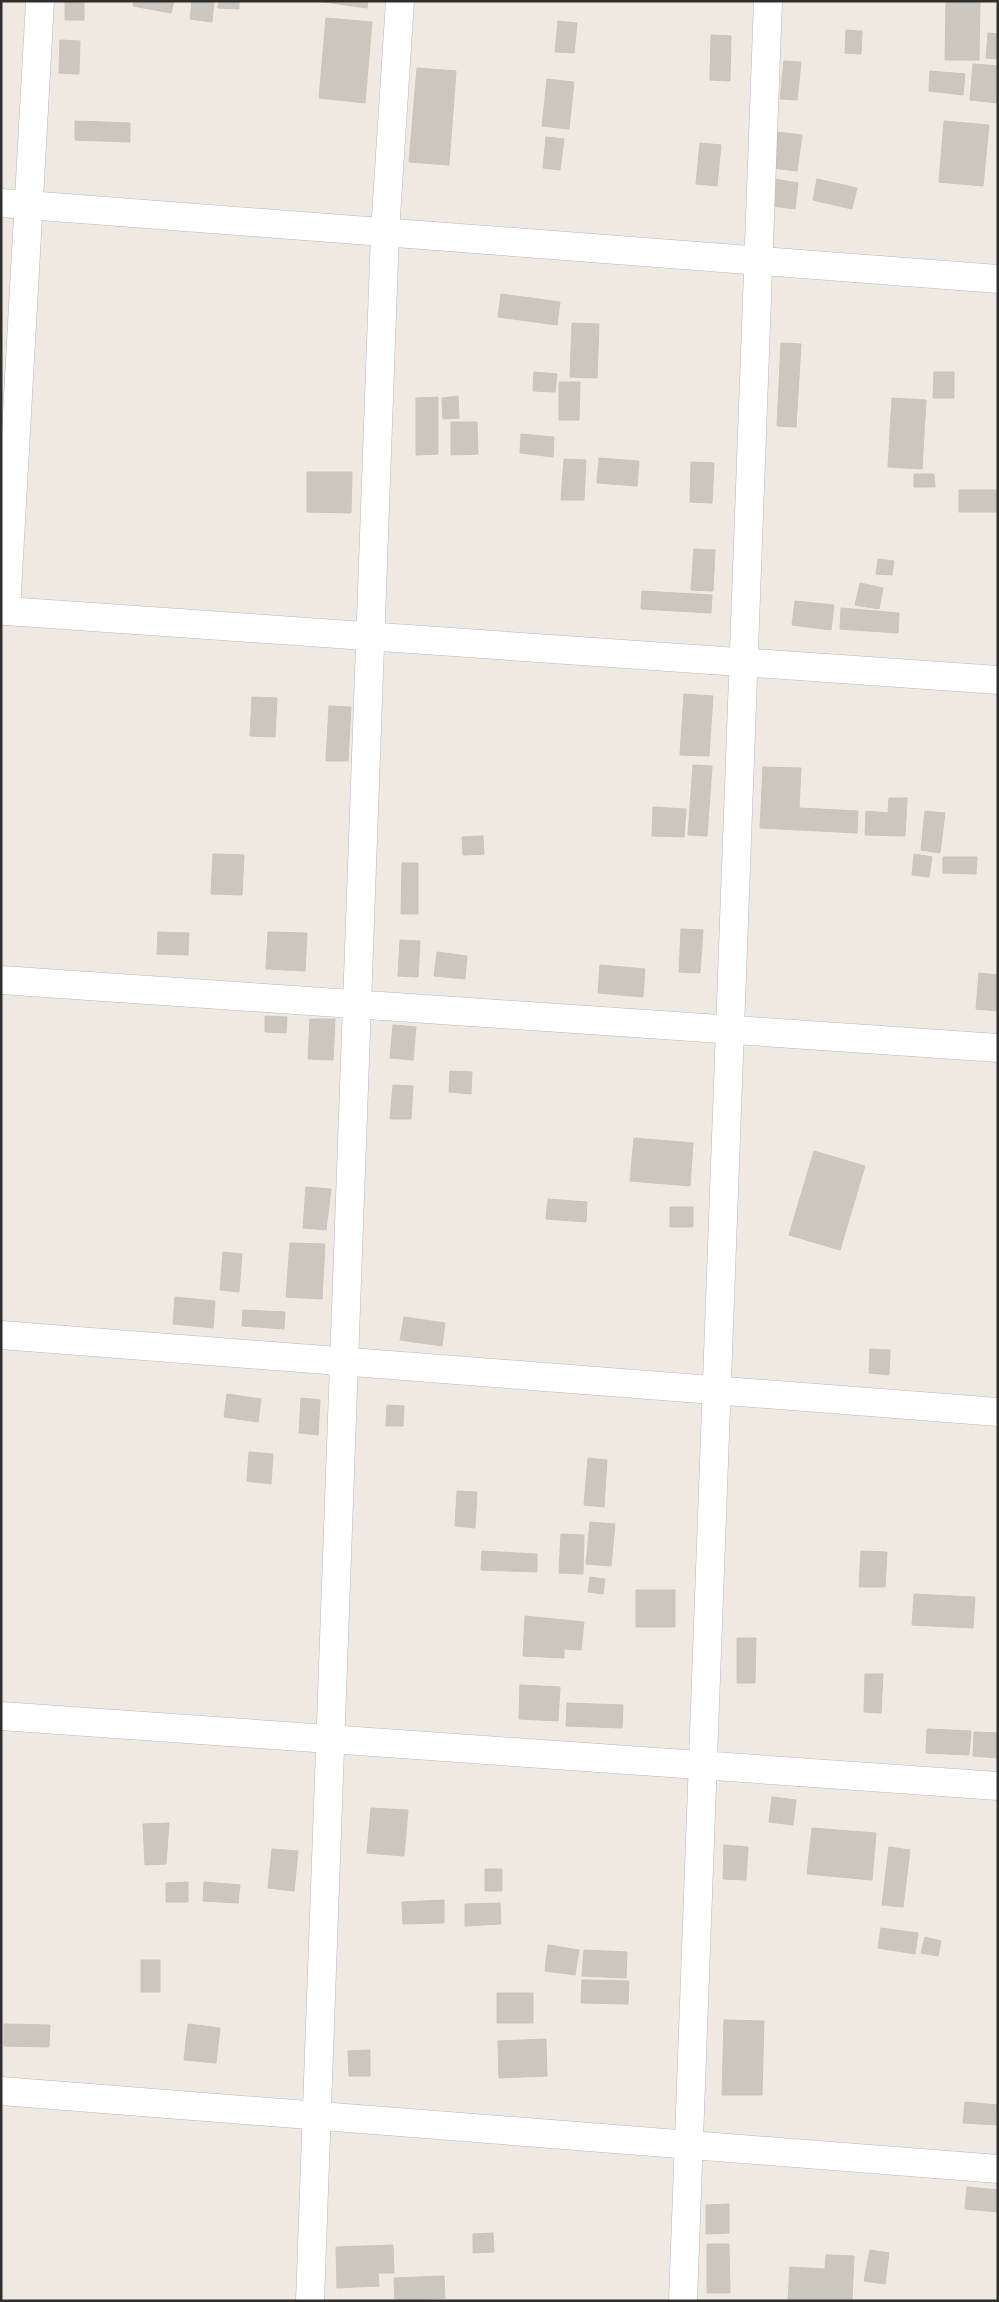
<svg xmlns="http://www.w3.org/2000/svg" width="999" height="2302" font-family="'Fira Sans',sans-serif">
	<rect width="100%" height="100%" fill="#efe9e1"/>
	<path fill="#cbc7bf" stroke="#cbc5ba" d="M 65,1 L 84,1 L 84,20 L 65,20 Z
		M 134,1 L 174,1 L 171,13 L 133,6 Z
		M 192,1 L 214,1 L 212,22 L 190,19 Z
		M 219,1 L 239,1 L 239,9 L 218,8 Z
		M 318,1 L 368,1 L 367,8 Z
		M 946,1 L 980,1 L 979,60 L 945,60 Z
		M 326,18 L 372,22 L 365,103 L 319,98 Z
		M 558,21 L 577,23 L 574,53 L 555,52 Z
		M 846,30 L 862,31 L 861,54 L 845,53 Z
		M 988,33 L 998,34 L 998,59 L 986,58 Z
		M 711,35 L 731,36 L 730,81 L 710,80 Z
		M 60,40 L 80,41 L 79,74 L 59,73 Z
		M 784,61 L 801,62 L 797,100 L 780,99 Z
		M 973,64 L 998,66 L 998,103 L 970,100 Z
		M 417,68 L 456,71 L 449,165 L 409,162 Z
		M 930,71 L 965,74 L 963,95 L 929,91 Z
		M 547,79 L 574,82 L 569,129 L 542,126 Z
		M 75,121 L 130,123 L 130,142 L 75,140 Z
		M 944,121 L 989,125 L 983,186 L 939,182 Z
		M 777,132 L 802,135 L 797,171 L 772,168 Z
		M 546,137 L 564,139 L 560,170 L 543,168 Z
		M 700,143 L 721,145 L 717,186 L 696,184 Z
		M 774,179 L 798,183 L 795,209 L 771,206 Z
		M 817,179 L 857,188 L 852,209 L 813,200 Z
		M 501,294 L 560,302 L 557,325 L 498,317 Z
		M 572,323 L 599,324 L 597,378 L 570,377 Z
		M 781,343 L 801,344 L 796,427 L 777,426 Z
		M 534,372 L 557,374 L 555,392 L 533,391 Z
		M 934,372 L 954,372 L 954,398 L 933,398 Z
		M 559,382 L 580,382 L 579,420 L 559,420 Z
		M 458,396 L 459,418 L 443,419 L 442,398 Z
		M 438,397 L 438,454 L 416,455 L 416,398 Z
		M 892,398 L 926,400 L 922,469 L 888,467 Z
		M 451,422 L 477,422 L 478,454 L 451,455 Z
		M 521,434 L 554,437 L 553,457 L 520,453 Z
		M 599,458 L 639,461 L 637,486 L 597,483 Z
		M 564,459 L 586,460 L 584,500 L 561,500 Z
		M 691,462 L 714,463 L 712,503 L 690,502 Z
		M 307,472 L 352,472 L 351,513 L 307,512 Z
		M 914,474 L 934,474 L 935,487 L 914,487 Z
		M 959,490 L 998,490 L 998,512 L 959,512 Z
		M 694,549 L 715,550 L 713,591 L 691,590 Z
		M 878,559 L 894,561 L 892,575 L 876,574 Z
		M 860,583 L 883,588 L 879,609 L 855,605 Z
		M 642,591 L 712,595 L 711,613 L 641,609 Z
		M 795,601 L 834,605 L 831,630 L 792,625 Z
		M 841,608 L 899,613 L 898,633 L 840,629 Z
		M 684,694 L 713,696 L 709,756 L 680,755 Z
		M 252,697 L 277,698 L 275,737 L 250,736 Z
		M 329,706 L 351,707 L 348,761 L 326,761 Z
		M 693,765 L 712,766 L 707,836 L 688,835 Z
		M 763,767 L 801,768 L 799,808 L 858,811 L 857,833 L 760,828 Z
		M 889,798 L 907,798 L 905,836 L 865,835 L 866,811 L 888,813 Z
		M 653,807 L 686,809 L 684,837 L 652,836 Z
		M 925,811 L 945,813 L 940,853 L 921,850 Z
		M 483,836 L 484,854 L 463,855 L 462,837 Z
		M 213,854 L 244,855 L 242,895 L 211,894 Z
		M 914,854 L 932,857 L 929,877 L 912,875 Z
		M 943,857 L 977,857 L 976,874 L 943,873 Z
		M 402,863 L 418,863 L 418,914 L 401,914 Z
		M 681,929 L 703,930 L 700,973 L 679,972 Z
		M 158,932 L 189,933 L 188,955 L 157,954 Z
		M 268,932 L 307,933 L 305,971 L 266,969 Z
		M 400,940 L 420,941 L 418,977 L 398,976 Z
		M 437,952 L 467,956 L 465,979 L 434,976 Z
		M 600,965 L 645,969 L 643,997 L 598,993 Z
		M 979,973 L 998,975 L 998,1011 L 976,1009 Z
		M 265,1016 L 287,1017 L 286,1033 L 265,1032 Z
		M 310,1019 L 335,1019 L 333,1060 L 308,1059 Z
		M 393,1025 L 416,1027 L 413,1060 L 390,1058 Z
		M 450,1071 L 472,1072 L 471,1094 L 449,1092 Z
		M 393,1085 L 413,1086 L 411,1119 L 390,1119 Z
		M 634,1138 L 693,1143 L 690,1186 L 630,1181 Z
		M 814,1151 L 865,1166 L 840,1250 L 789,1235 Z
		M 306,1187 L 331,1189 L 326,1230 L 303,1228 Z
		M 548,1199 L 587,1202 L 586,1222 L 546,1219 Z
		M 670,1207 L 693,1207 L 693,1227 L 670,1227 Z
		M 290,1243 L 325,1244 L 322,1299 L 286,1297 Z
		M 223,1252 L 242,1254 L 239,1292 L 220,1290 Z
		M 175,1297 L 215,1301 L 213,1328 L 173,1324 Z
		M 243,1310 L 285,1312 L 284,1329 L 242,1326 Z
		M 404,1317 L 445,1323 L 442,1346 L 400,1340 Z
		M 870,1349 L 890,1350 L 889,1375 L 869,1373 Z
		M 227,1394 L 261,1399 L 258,1422 L 224,1417 Z
		M 301,1398 L 320,1400 L 318,1435 L 299,1433 Z
		M 387,1405 L 404,1406 L 403,1426 L 386,1426 Z
		M 249,1452 L 273,1454 L 271,1484 L 247,1481 Z
		M 588,1458 L 607,1460 L 604,1507 L 584,1505 Z
		M 457,1491 L 477,1492 L 475,1528 L 455,1526 Z
		M 590,1522 L 615,1524 L 611,1566 L 586,1564 Z
		M 561,1534 L 584,1535 L 583,1574 L 559,1573 Z
		M 482,1551 L 537,1554 L 537,1572 L 481,1570 Z
		M 861,1551 L 887,1552 L 885,1587 L 859,1587 Z
		M 590,1577 L 605,1579 L 603,1594 L 588,1592 Z
		M 636,1590 L 675,1590 L 675,1627 L 636,1627 Z
		M 914,1594 L 975,1597 L 973,1628 L 912,1625 Z
		M 525,1616 L 584,1622 L 581,1650 L 564,1649 L 564,1658 L 523,1656 Z
		M 737,1638 L 756,1638 L 755,1683 L 737,1683 Z
		M 865,1674 L 883,1674 L 881,1713 L 864,1712 Z
		M 520,1685 L 560,1687 L 558,1721 L 519,1719 Z
		M 567,1703 L 623,1705 L 622,1728 L 566,1726 Z
		M 927,1729 L 971,1731 L 969,1755 L 926,1753 Z
		M 974,1732 L 998,1733 L 998,1758 L 973,1756 Z
		M 772,1797 L 796,1800 L 793,1825 L 769,1822 Z
		M 371,1808 L 408,1810 L 404,1856 L 367,1853 Z
		M 169,1823 L 166,1864 L 145,1865 L 143,1824 Z
		M 812,1828 L 876,1833 L 872,1880 L 807,1874 Z
		M 724,1845 L 748,1847 L 746,1880 L 723,1879 Z
		M 889,1847 L 910,1850 L 903,1907 L 882,1905 Z
		M 272,1849 L 298,1851 L 294,1891 L 268,1888 Z
		M 485,1869 L 502,1869 L 502,1891 L 485,1891 Z
		M 188,1882 L 188,1902 L 166,1902 L 166,1883 Z
		M 204,1882 L 240,1885 L 238,1903 L 203,1901 Z
		M 444,1900 L 444,1923 L 403,1924 L 402,1902 Z
		M 500,1903 L 501,1924 L 465,1926 L 465,1904 Z
		M 881,1928 L 918,1933 L 915,1954 L 878,1948 Z
		M 925,1937 L 941,1941 L 938,1956 L 921,1953 Z
		M 548,1945 L 579,1950 L 575,1975 L 545,1971 Z
		M 584,1950 L 627,1952 L 626,1978 L 582,1976 Z
		M 141,1960 L 160,1960 L 160,1992 L 141,1992 Z
		M 582,1980 L 629,1981 L 628,2004 L 581,2003 Z
		M 497,1993 L 533,1993 L 533,2023 L 497,2023 Z
		M 724,2020 L 764,2021 L 762,2095 L 722,2095 Z
		M 4,2024 L 50,2025 L 49,2047 L 4,2046 Z
		M 188,2024 L 220,2028 L 216,2063 L 184,2060 Z
		M 546,2039 L 547,2076 L 499,2078 L 498,2041 Z
		M 370,2050 L 370,2076 L 349,2076 L 348,2051 Z
		M 965,2102 L 998,2105 L 998,2125 L 963,2123 Z
		M 967,2187 L 998,2190 L 998,2212 L 965,2209 Z
		M 729,2204 L 729,2233 L 706,2234 L 706,2205 Z
		M 493,2233 L 494,2252 L 473,2253 L 473,2234 Z
		M 707,2244 L 729,2244 L 730,2293 L 707,2293 Z
		M 393,2245 L 394,2273 L 378,2273 L 379,2286 L 337,2288 L 336,2247 Z
		M 870,2250 L 889,2253 L 885,2284 L 864,2281 Z
		M 826,2255 L 854,2256 L 852,2301 L 788,2300 L 790,2267 L 825,2269 Z
		M 444,2276 L 445,2298 L 395,2301 L 394,2278 Z"/>
	<g fill="none" stroke-linecap="round" stroke-linejoin="round">
		<defs>
			<path id="street" d="M 40,1 L 6,611 L 998,680
				M 1,203 L 998,279
				M 1,980 L 998,1048
				M 1,1335 L 998,1412
				M 1,1716 L 998,1786
				M 1,2091 L 998,2169
				M 310,2301 L 385,232 L 400,1
				M 683,2301 L 768,1"/>
		</defs>
		<use href="#street" stroke="#b4b7c1" stroke-width="29"/>
		<use href="#street" stroke="#fff" stroke-width="28"/>
	</g>
	<rect width="999" height="2302" fill="none" stroke="#2e2e2e" stroke-width="5"/>
</svg>
